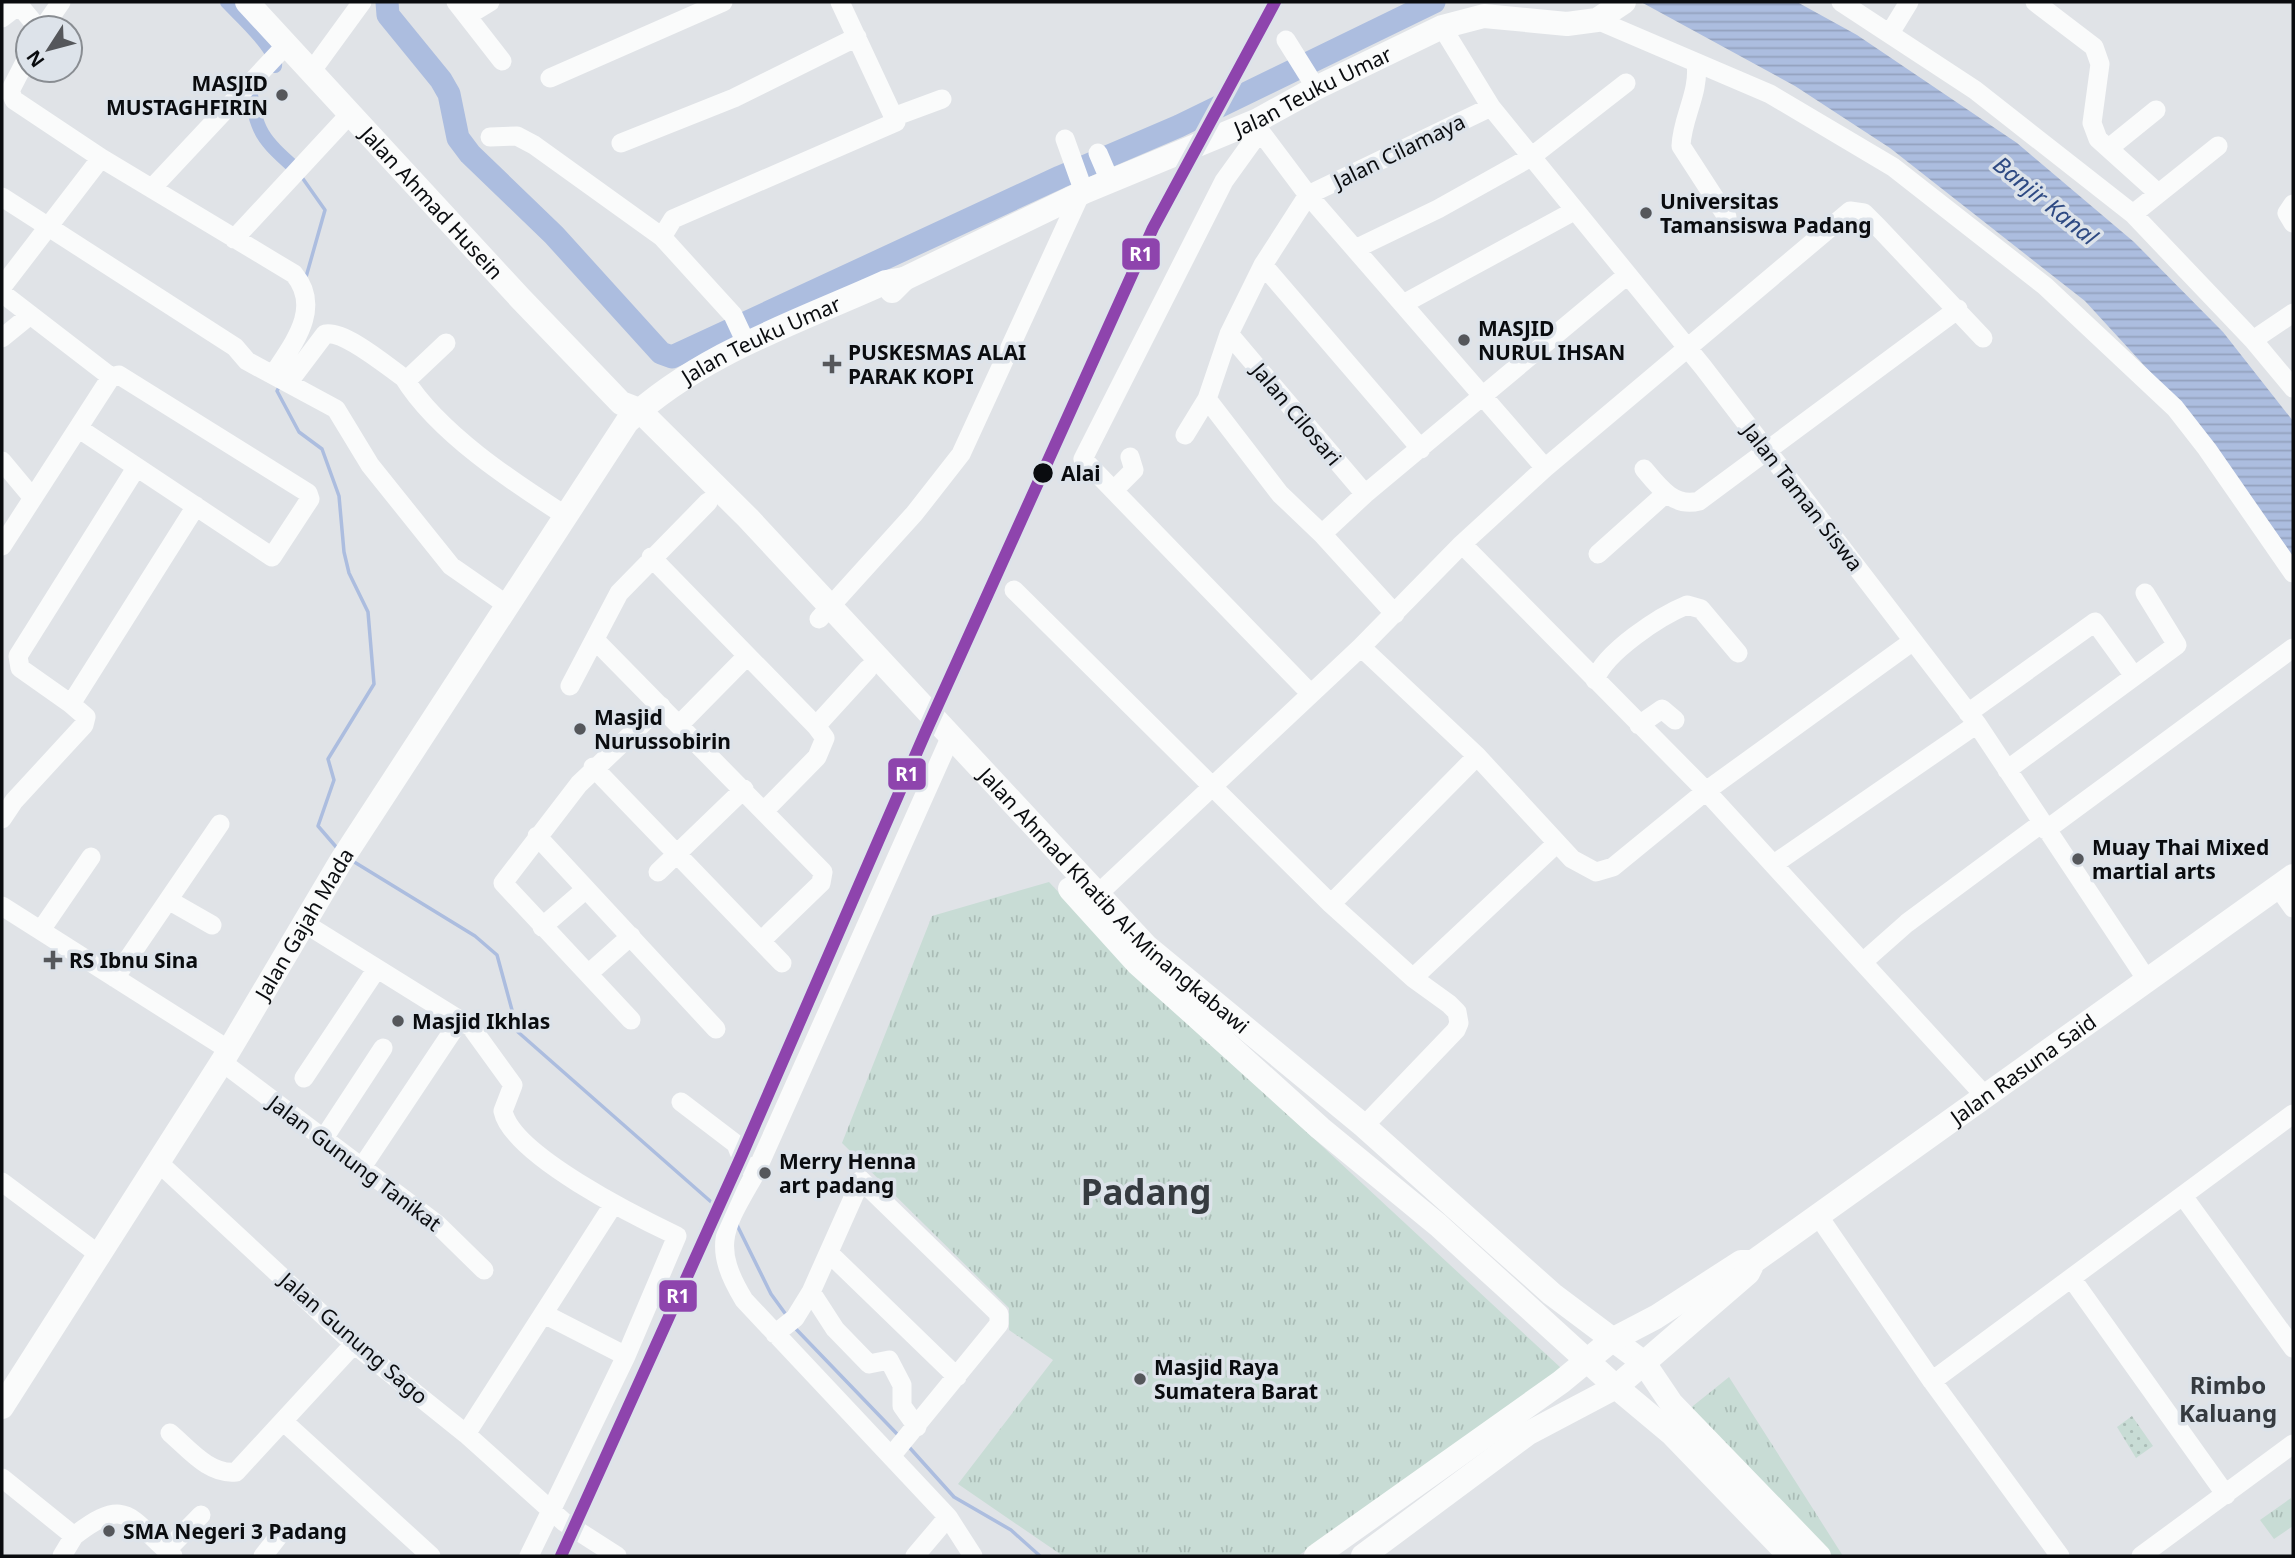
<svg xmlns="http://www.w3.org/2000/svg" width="2295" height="1558" font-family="'Noto Sans',sans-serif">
	<defs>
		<pattern id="grass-dots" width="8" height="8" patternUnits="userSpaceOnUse" patternTransform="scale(1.75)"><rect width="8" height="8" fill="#c8dcd5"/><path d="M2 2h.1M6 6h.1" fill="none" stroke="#aabcb6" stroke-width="1.8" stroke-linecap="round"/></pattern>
		<pattern id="park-tufts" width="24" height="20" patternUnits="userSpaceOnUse" patternTransform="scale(1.75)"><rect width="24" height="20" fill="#c8dcd5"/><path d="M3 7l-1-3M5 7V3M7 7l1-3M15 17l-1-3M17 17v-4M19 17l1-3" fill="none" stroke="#aabcb6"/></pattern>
		<pattern id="water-rules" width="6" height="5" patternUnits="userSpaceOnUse" patternTransform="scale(1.75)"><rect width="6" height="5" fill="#acbddf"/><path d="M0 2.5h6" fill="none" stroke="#93a1be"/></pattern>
	</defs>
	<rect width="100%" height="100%" fill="#e0e3e7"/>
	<path fill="url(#grass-dots)" d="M 2132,1416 L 2153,1446 L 2136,1458 L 2117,1427 Z"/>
	<path fill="url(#park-tufts)" d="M 1049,882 L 1126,964 L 1561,1368 L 1298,1556 L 1063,1556 L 958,1484 L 1053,1360 L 1009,1330 L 1009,1308 L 842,1143 L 932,916 Z
		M 1729,1377 L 1843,1556 L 1828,1556 L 1688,1410 Z
		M 2291,1498 L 2293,1526 L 2274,1539 L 2260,1520 Z"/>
	<path fill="url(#water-rules)" d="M 1641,2 L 1797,2 L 1857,35 L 2017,143 L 2134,242 L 2223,332 L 2293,421 L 2293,556 L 2197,423 L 2085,301 L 1890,148 L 1795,86 Z"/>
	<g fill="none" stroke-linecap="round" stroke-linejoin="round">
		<path stroke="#acbddf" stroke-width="3.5" d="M 301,176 L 325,210 L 306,277
			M 280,385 L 277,391 L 299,432 L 322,449 L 339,496 L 344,552 L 349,573 L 368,612 L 374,684 L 328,759 L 334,780 L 318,826 L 337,848
			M 351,860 L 475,936 L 497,955 L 518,1032 L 726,1215
			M 737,1225 L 771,1294 L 787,1316
			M 795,1328 L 899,1436
			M 909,1447 L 954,1497 L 1011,1530 L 1040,1556"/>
		<path stroke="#acbddf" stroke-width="14" d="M 227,2 C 239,15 278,49 275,66
			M 257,82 L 250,87 C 255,131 263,140 296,169"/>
		<path stroke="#acbddf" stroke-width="23" d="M 387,2 L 388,15 L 441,80 L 449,94 L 458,138 L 470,154 L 554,235 L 661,353 L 672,357 L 1060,177 L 1179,126 L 1434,2"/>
		<path stroke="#fafbfb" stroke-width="19" d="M 456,2 L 502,61
			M 1841,2 L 1975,90 L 2133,214 L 2253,340 L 2293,388
			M 2035,2 L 2094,47 L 2100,64 L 2092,123 L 2098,139 L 2158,193
			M 467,16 L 490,2
			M 2,18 L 19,5 L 38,28
			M 1597,20 L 1770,94 L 1893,167 L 2045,286 L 2175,408 L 2207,449 L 2293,573
			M 1442,27 L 1491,107 L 1703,367 L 1977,724 L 2147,980
			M 43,28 L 61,2
			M 1890,33 L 1909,2
			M 1286,40 L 1316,88
			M 28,56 L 10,91 L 14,100 L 101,158 L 294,274 C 323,309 292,345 273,375
			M 1696,63 C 1700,93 1682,117 1681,146 L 1727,217
			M 311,72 L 362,2
			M 550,78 L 723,2
			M 896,116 L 942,99
			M 1258,120 L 1260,131 L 1308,195 L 1545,468
			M 1260,131 L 1224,181 L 1083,459 L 1311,694
			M 490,137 L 517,136 L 534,145 L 662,237
			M 1065,139 L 1084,192
			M 621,143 L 734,98 L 857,37
			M 2109,148 L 2156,110
			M 1098,153 L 1110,181
			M 153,187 L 287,44
			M 2,197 L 235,347 L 247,361 L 336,409 L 370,465 L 451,566 L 507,605
			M 2293,204 L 2287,213 L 2293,223
			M 2133,214 L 2218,146
			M 234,239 L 349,115
			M 1355,249 L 1438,209 L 1531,157 L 1626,83
			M 1263,265 L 1421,449
			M 2,287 L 101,158
			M 2,293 L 111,377 L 119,375 L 308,493 L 310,499 L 272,557 L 78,428
			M 1403,304 L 1574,211
			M 1229,334 L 1365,494
			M 2,338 L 29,316
			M 2253,340 L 2293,313
			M 747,345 L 733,315 L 662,237 L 673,219 L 896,122 L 840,2
			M 404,378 C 438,433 513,482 566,516
			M 288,383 L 325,334 C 345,330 388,367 404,378 L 410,377 L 446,343
			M 1185,435 L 1207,399
			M 2,461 L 32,497
			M 1644,469 C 1658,486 1674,508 1699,501 L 1958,309
			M 1114,490 L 1134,470 L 1130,457
			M 1322,534 L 1365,494 L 1626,276
			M 1462,544 L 1706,791 L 1985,1096
			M 2,546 L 111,377
			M 1598,554 L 1664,495
			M 651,557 L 816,726
			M 1014,590 L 1331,904 L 1413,978 L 1449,1004 L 1457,1012 L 1459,1023 L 1456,1030 L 1364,1126
			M 1395,614 L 1322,534 L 1280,494 L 1207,399 L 1229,334 L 1263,265 L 1308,195 L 1491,107
			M 819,619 L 914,514 L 961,454 L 1080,195
			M 596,641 L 823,872 L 821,883 L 761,941
			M 1361,647 L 1462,544 L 1545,468 L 1850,211 L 1864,213 L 1878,227 L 1983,338
			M 1595,680 C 1605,652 1660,616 1687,605 L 1701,609 L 1738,653
			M 570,686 L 619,593 L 708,502
			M 71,704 L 20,668 L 18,656 L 136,468
			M 1968,713 L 2095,622 L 2134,676
			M 680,724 L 746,657
			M 1639,725 L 1662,709 L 1675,720
			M 951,736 L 755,1174 C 725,1227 710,1244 744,1300 L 948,1517 L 973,1556
			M 593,767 L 782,963
			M 2007,770 L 2177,645 L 2145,593
			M 765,810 L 817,757 L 825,738 L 816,726 L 868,669
			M 2,819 L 14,801 L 84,725 L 86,717 L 71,704 L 196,506
			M 2046,830 L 2293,648
			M 537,836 L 716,1029
			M 1774,864 L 1977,724
			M 658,872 L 744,789
			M 2278,887 L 2293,908
			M 1098,894 L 1361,647 L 1477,756 L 1572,859 L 1596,872 L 1613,867 L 1706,791 L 1913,641
			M 170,901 L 212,925
			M 1331,904 L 1477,756
			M 2,906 L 229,1050
			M 304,923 L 471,1027 L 513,1085 L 503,1111 C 512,1155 637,1217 677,1236 L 626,1356 L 529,1556
			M 542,927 L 586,889
			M 41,930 L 91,857
			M 1864,961 L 1907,923 L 2042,823
			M 588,974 L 631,936
			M 115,978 L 220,824
			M 1413,978 L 1557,843
			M 631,1020 L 503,883 L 579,784 L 661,706
			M 222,1062 L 437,1224 L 484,1270
			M 304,1078 L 376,970
			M 681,1102 L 736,1144 L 743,1162 L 755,1174
			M 324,1138 L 383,1048
			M 159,1163 L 354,1344 L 466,1434 L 564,1522 L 617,1556
			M 362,1167 L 460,1020
			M 2,1182 L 101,1256
			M 2183,1196 L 2293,1348
			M 1819,1217 L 1932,1381 L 2060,1556
			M 829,1253 L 957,1377
			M 2072,1279 L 2226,1495
			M 811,1292 L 861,1180 L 999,1314 L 999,1324 L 892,1455
			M 544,1314 L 626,1356
			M 775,1334 L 795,1318 L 811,1292 L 835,1329 L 869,1364 L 889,1360 L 902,1385 L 902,1406 L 917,1427
			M 1932,1381 L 2293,1114
			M 284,1422 L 431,1556
			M 170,1433 C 189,1449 209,1475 236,1472 L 354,1344
			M 466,1434 L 613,1205
			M 2,1478 L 74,1536 C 128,1494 129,1519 173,1556
			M 166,1551 L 201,1515
			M 62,1556 L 74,1536
			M 263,1556 L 281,1533
			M 915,1556 L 948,1517
			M 2141,1556 L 2293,1444"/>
		<g stroke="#fafbfb" stroke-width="24">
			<path id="s1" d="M 247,2 L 520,298 L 621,403 L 639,410 L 748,518 L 1146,946 L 1364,1126 L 1552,1294 L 1644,1363 L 1671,1403 L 1819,1556"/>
			<path id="s2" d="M 892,291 L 904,279 L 1084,192 L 1258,120 L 1316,88 L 1442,27 L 1484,16 L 1567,24 L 1597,20 L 1624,2"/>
			<path d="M 1070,889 L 1137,963 L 1205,1024 L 1320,1128 L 1438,1225 L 1616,1387 L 1671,1433 L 1790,1556"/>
			<path id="s3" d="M 1753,1262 L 2293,876"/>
			<path id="s4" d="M 2,1407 L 222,1062 L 341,861 L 627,422 C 699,354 798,322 886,282 L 904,279"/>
			<path d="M 1316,1556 L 1561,1382 L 1612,1340 L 1656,1317 L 1741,1262 L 1753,1262"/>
			<path d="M 1363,1556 L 1527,1434 L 1616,1387 L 1748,1273 L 1751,1267"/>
		</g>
		<defs>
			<path id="rail-1" d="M 561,1556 L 741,1157 L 926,731 L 1153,228 L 1275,2"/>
		</defs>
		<use href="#rail-1" stroke="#dde3ea" stroke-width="18"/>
		<use href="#rail-1" stroke="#8e44ad" stroke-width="12"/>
	</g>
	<g fill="#55575b" stroke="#dde3ea" stroke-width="2.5">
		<circle cx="282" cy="95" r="7"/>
		<circle cx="1646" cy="213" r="7"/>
		<circle cx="1464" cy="340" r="7"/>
		<path d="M828.5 353.5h7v7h7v7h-7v7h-7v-7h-7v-7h7z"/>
		<circle cx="580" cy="729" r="7"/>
		<circle cx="2078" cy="859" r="7"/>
		<path d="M49.5 949.5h7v7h7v7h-7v7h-7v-7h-7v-7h7z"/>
		<circle cx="398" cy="1021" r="7"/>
		<circle cx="765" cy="1173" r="7"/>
		<circle cx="1140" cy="1379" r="7"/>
		<circle cx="109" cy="1531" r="7"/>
	</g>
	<circle fill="#0a0c0f" stroke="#dde3ea" stroke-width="2.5" cx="1043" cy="473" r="11"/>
	<g text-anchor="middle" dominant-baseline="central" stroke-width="7" stroke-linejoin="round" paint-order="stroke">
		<g font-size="21" font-weight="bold" fill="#0a0c0f" stroke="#dde3ea" text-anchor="start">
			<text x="268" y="83" text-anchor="end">MASJID<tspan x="268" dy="24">MUSTAGHFIRIN</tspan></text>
			<text x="1660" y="201">Universitas<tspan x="1660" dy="24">Tamansiswa Padang</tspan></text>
			<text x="1478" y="328">MASJID<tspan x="1478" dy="24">NURUL IHSAN</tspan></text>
			<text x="848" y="352">PUSKESMAS ALAI<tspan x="848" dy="24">PARAK KOPI</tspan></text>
			<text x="594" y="717">Masjid<tspan x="594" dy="24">Nurussobirin</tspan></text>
			<text x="2092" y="847">Muay Thai Mixed<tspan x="2092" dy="24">martial arts</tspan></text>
			<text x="69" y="960">RS Ibnu Sina</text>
			<text x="412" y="1021">Masjid Ikhlas</text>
			<text x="779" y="1161">Merry Henna<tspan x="779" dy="24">art padang</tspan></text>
			<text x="1154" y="1367">Masjid Raya<tspan x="1154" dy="24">Sumatera Barat</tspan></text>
			<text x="123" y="1531">SMA Negeri 3 Padang</text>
		</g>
		<g font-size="21" fill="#0a0c0f" stroke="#dde3ea">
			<text stroke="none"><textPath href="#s2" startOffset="467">Jalan Teuku Umar</textPath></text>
			<text transform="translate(1399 151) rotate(-26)">Jalan Cilamaya</text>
			<text stroke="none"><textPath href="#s1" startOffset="273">Jalan Ahmad Husein</textPath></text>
			<text stroke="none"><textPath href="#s4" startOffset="1325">Jalan Teuku Umar</textPath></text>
			<text transform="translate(1297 414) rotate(50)">Jalan Cilosari</text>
			<text transform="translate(1803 497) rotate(52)">Jalan Taman Siswa</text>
			<text stroke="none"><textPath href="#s1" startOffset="1251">Jalan Ahmad Khatib Al-Minangkabawi</textPath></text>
			<text stroke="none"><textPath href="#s4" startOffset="570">Jalan Gajah Mada</textPath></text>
			<text stroke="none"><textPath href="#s3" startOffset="332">Jalan Rasuna Said</textPath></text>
			<text transform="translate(355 1163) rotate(37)">Jalan Gunung Tanikat</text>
			<text transform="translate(354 1338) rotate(41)">Jalan Gunung Sago</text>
		</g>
		<g font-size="21" font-weight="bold" fill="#0a0c0f" stroke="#dde3ea" text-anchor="start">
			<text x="1061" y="473">Alai</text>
		</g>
		<g font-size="23" font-style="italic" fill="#2e4a83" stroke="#dde3ea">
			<text transform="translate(2046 200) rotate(39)">Banjir Kanal</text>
		</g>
		<g font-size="24" font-weight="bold" fill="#363b40" stroke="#dde3ea">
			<text x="2228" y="1384">Rimbo<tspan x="2228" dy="28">Kaluang</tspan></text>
		</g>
		<g font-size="35" font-weight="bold" fill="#363b40" stroke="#dde3ea">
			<text x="1146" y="1191">Padang</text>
		</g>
	</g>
	<g stroke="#dde3ea" stroke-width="2.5">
		<rect x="1121" y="237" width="40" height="34" rx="7" fill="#8e44ad"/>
		<rect x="887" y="757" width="40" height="34" rx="7" fill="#8e44ad"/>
		<rect x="658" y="1279" width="40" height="34" rx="7" fill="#8e44ad"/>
	</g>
	<g font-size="19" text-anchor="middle" font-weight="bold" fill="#fff">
		<text x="1141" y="261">R1</text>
		<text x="907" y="781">R1</text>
		<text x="678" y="1303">R1</text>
	</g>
	<rect width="2295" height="1558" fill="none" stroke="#0a0c0f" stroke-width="7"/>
	<g transform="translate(49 49) rotate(234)"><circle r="33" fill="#dde3ea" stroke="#898d92" stroke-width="2"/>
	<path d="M0-5L12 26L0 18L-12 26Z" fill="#55575b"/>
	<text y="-10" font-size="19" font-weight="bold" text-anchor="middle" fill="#0a0c0f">N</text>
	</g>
</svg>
